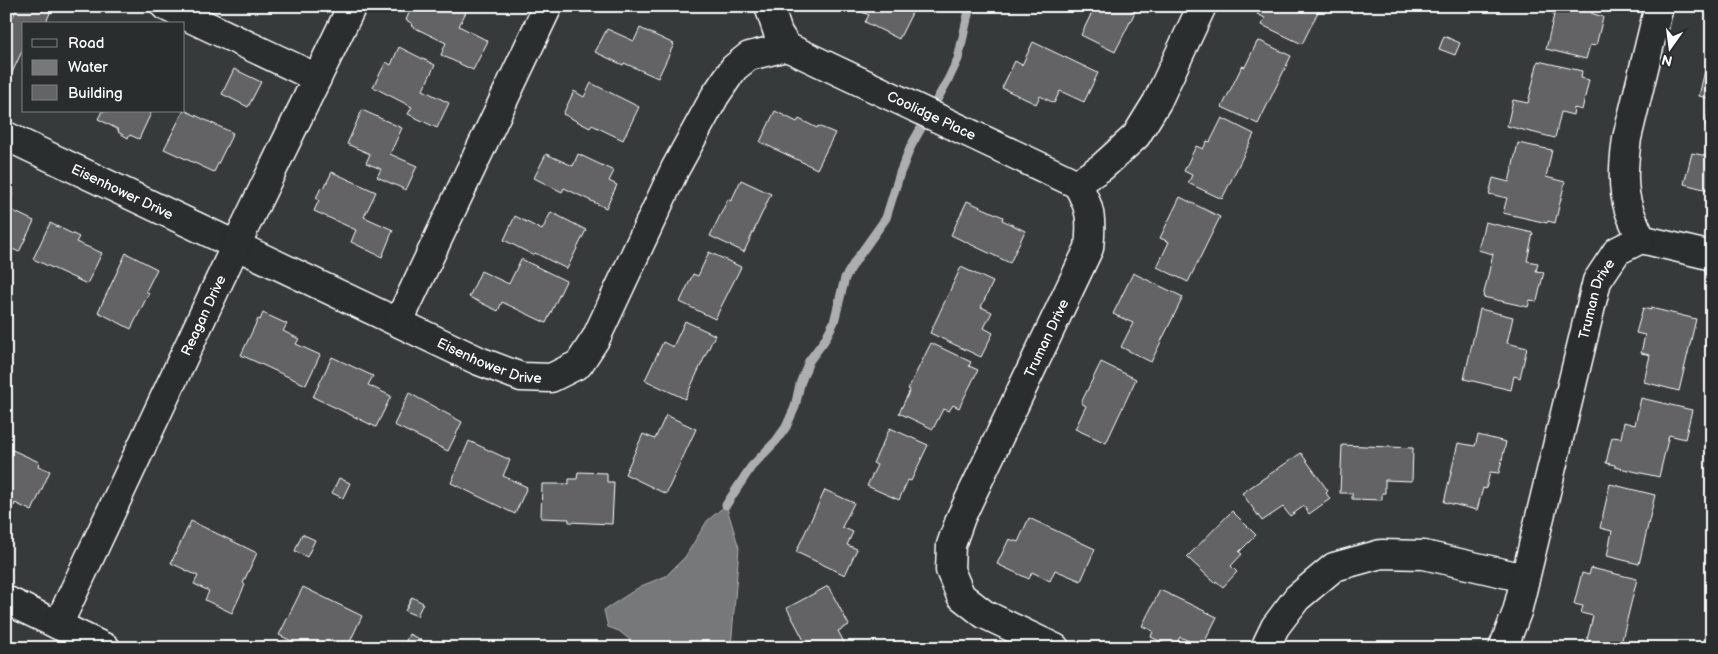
<svg xmlns="http://www.w3.org/2000/svg" width="1718" height="654" font-family="'Balsamiq Sans',sans-serif">
	<rect width="100%" height="100%" fill="#373a3b"/>
	<filter id="ink" filterUnits="userSpaceOnUse"><feTurbulence type="fractalNoise" baseFrequency=".02" numOctaves="2"/><feDisplacementMap in="SourceGraphic" scale="10" xChannelSelector="R" yChannelSelector="G"/><feConvolveMatrix kernelMatrix="1 2 1 2 8 2 1 2 1" color-interpolation-filters="sRGB"/></filter>
	<g filter="url(#ink)">
		<path fill="#767879" stroke="#adaeaf" d="M 726,505 L 739,548 L 731,648 L 640,648 L 619,631 L 608,627 L 604,610 L 641,586 L 666,576 L 685,557 L 707,521 Z"/>
		<g fill="none" stroke-linecap="round" stroke-linejoin="round">
			<path stroke="#adaeaf" stroke-width="9" d="M 726,505 L 751,467 L 776,441 L 786,427 L 795,407 L 800,384 L 809,361 L 824,341 L 834,322 L 845,278 L 856,260 L 886,218 L 900,173 L 911,146 L 949,78 L 958,59 L 970,6"/>
		</g>
		<path fill="#636465" stroke="#fff" d="M 18,6 L 42,6 L 51,11 L 45,24 L 24,24 L 24,47 L 10,77 L 6,75 L 6,24 L 9,26 Z
			M 412,6 L 469,6 L 459,26 L 488,41 L 473,70 L 441,55 L 446,43 L 411,26 L 413,24 L 406,20 Z
			M 853,6 L 903,6 L 902,8 L 912,13 L 899,39 L 865,22 L 869,15 L 852,8 Z
			M 1095,6 L 1131,6 L 1130,10 L 1135,12 L 1115,52 L 1081,35 Z
			M 1261,6 L 1321,6 L 1302,44 L 1262,25 L 1265,18 L 1257,14 Z
			M 1556,6 L 1593,6 L 1591,13 L 1603,17 L 1596,46 L 1590,45 L 1586,59 L 1546,49 Z
			M 640,28 L 674,44 L 658,78 L 624,63 L 623,65 L 595,52 L 607,29 L 634,41 Z
			M 1444,36 L 1460,43 L 1455,55 L 1439,49 Z
			M 1260,41 L 1291,56 L 1258,124 L 1222,107 L 1242,66 L 1245,67 L 1257,42 Z
			M 1033,42 L 1098,73 L 1084,102 L 1060,91 L 1054,103 L 1040,96 L 1036,104 L 1002,88 L 1015,61 L 1022,65 Z
			M 399,47 L 435,65 L 423,90 L 449,103 L 437,128 L 408,114 L 412,107 L 373,87 L 386,62 L 391,65 Z
			M 1709,53 L 1712,53 L 1712,127 L 1705,125 L 1711,99 L 1699,96 Z
			M 1538,61 L 1582,71 L 1581,78 L 1589,80 L 1582,110 L 1574,108 L 1573,115 L 1561,112 L 1555,138 L 1507,126 L 1513,100 L 1528,103 Z
			M 234,69 L 261,82 L 248,107 L 222,94 Z
			M 591,83 L 639,107 L 623,140 L 592,125 L 590,128 L 563,114 L 574,91 L 584,97 Z
			M 184,110 L 233,133 L 214,172 L 164,149 Z
			M 362,110 L 402,128 L 390,154 L 417,166 L 406,190 L 377,177 L 381,169 L 366,163 L 370,154 L 347,144 Z
			M 102,111 L 152,111 L 139,139 L 130,135 L 128,138 L 118,132 L 119,130 L 98,119 Z
			M 775,111 L 797,122 L 799,119 L 817,128 L 818,126 L 835,133 L 817,169 L 760,142 Z
			M 1222,118 L 1254,134 L 1222,199 L 1188,183 L 1192,175 L 1184,171 L 1196,146 L 1203,149 L 1207,141 L 1210,142 Z
			M 1518,143 L 1552,150 L 1546,177 L 1565,182 L 1555,223 L 1548,221 L 1547,223 L 1503,213 L 1507,198 L 1489,194 L 1493,178 L 1509,182 Z
			M 1692,153 L 1712,157 L 1712,196 L 1707,195 L 1708,190 L 1684,184 Z
			M 546,154 L 573,166 L 578,154 L 614,171 L 609,181 L 617,185 L 606,208 L 564,188 L 562,192 L 534,178 Z
			M 332,172 L 376,192 L 364,217 L 393,230 L 382,257 L 351,242 L 356,230 L 314,211 L 319,200 L 316,198 L 319,192 L 321,187 L 324,188 Z
			M 741,180 L 771,194 L 744,252 L 710,236 L 728,199 L 731,201 Z
			M 6,191 L 13,194 L 9,203 L 11,205 L 9,209 L 34,221 L 19,252 L 6,246 Z
			M 1180,197 L 1220,217 L 1188,282 L 1157,267 L 1169,242 L 1160,238 Z
			M 967,201 L 1003,217 L 1002,220 L 1025,231 L 1010,263 L 951,235 Z
			M 551,212 L 586,230 L 567,269 L 535,253 L 533,255 L 504,240 L 515,216 L 542,230 Z
			M 1485,222 L 1533,233 L 1527,261 L 1538,263 L 1536,271 L 1544,272 L 1537,301 L 1530,300 L 1528,307 L 1483,297 L 1493,254 L 1478,250 Z
			M 50,223 L 79,237 L 76,242 L 102,253 L 87,284 L 33,259 Z
			M 709,252 L 741,267 L 715,319 L 680,302 L 693,274 L 698,276 Z
			M 126,253 L 157,269 L 146,291 L 149,293 L 131,329 L 98,312 Z
			M 521,259 L 566,281 L 546,323 L 502,302 L 498,311 L 469,297 L 481,271 L 509,284 Z
			M 961,267 L 993,282 L 981,307 L 992,312 L 984,328 L 993,333 L 981,357 L 930,333 Z
			M 1133,273 L 1183,297 L 1151,362 L 1121,347 L 1133,323 L 1113,314 Z
			M 1643,308 L 1651,310 L 1651,308 L 1696,319 L 1679,391 L 1644,382 L 1650,355 L 1641,353 L 1645,335 L 1636,333 Z
			M 1480,309 L 1513,317 L 1507,343 L 1527,348 L 1520,378 L 1514,376 L 1511,390 L 1464,379 Z
			M 263,313 L 287,324 L 283,331 L 299,339 L 296,344 L 320,355 L 306,385 L 241,355 L 258,319 L 260,320 Z
			M 685,321 L 715,335 L 685,399 L 645,380 L 663,342 L 673,347 Z
			M 931,343 L 971,362 L 969,366 L 978,370 L 959,408 L 953,405 L 949,411 L 943,409 L 933,429 L 899,413 L 910,390 L 908,389 Z
			M 332,357 L 373,376 L 368,385 L 391,396 L 376,427 L 313,397 Z
			M 1101,362 L 1136,379 L 1106,443 L 1075,429 L 1086,406 L 1081,403 Z
			M 409,393 L 462,422 L 448,451 L 394,425 Z
			M 1641,398 L 1692,410 L 1685,439 L 1669,435 L 1659,477 L 1615,467 L 1615,465 L 1606,463 L 1612,437 L 1621,438 L 1624,422 L 1635,425 Z
			M 666,415 L 696,429 L 666,494 L 625,474 L 643,434 L 655,439 Z
			M 890,428 L 928,445 L 911,481 L 908,480 L 899,500 L 867,486 L 877,465 L 873,463 Z
			M 1478,435 L 1506,442 L 1499,473 L 1490,472 L 1486,489 L 1483,488 L 1477,510 L 1444,502 L 1458,443 L 1475,446 Z
			M 469,441 L 510,460 L 503,476 L 527,487 L 515,514 L 451,483 Z
			M 1342,445 L 1413,448 L 1412,481 L 1385,480 L 1385,493 L 1382,493 L 1382,500 L 1352,499 L 1352,493 L 1340,493 Z
			M 6,447 L 39,462 L 38,466 L 50,471 L 32,511 L 15,503 L 14,506 L 6,502 Z
			M 1301,453 L 1328,491 L 1326,493 L 1330,499 L 1309,514 L 1304,506 L 1290,516 L 1283,507 L 1262,521 L 1242,493 Z
			M 578,472 L 607,473 L 607,482 L 614,482 L 612,524 L 569,522 L 569,519 L 541,518 L 542,484 L 569,484 L 569,479 L 577,479 Z
			M 339,478 L 350,483 L 343,498 L 332,493 Z
			M 1610,484 L 1655,495 L 1639,564 L 1607,556 L 1612,531 L 1600,528 Z
			M 825,490 L 854,503 L 842,527 L 853,532 L 847,545 L 857,549 L 845,575 L 796,552 Z
			M 1232,511 L 1256,535 L 1239,552 L 1242,554 L 1231,566 L 1237,572 L 1223,587 L 1216,581 L 1215,583 L 1187,557 Z
			M 1029,518 L 1095,549 L 1081,581 L 1055,570 L 1050,581 L 1032,572 L 1029,579 L 997,564 L 1009,539 L 1018,542 Z
			M 191,521 L 257,553 L 243,583 L 245,585 L 232,613 L 205,600 L 209,591 L 194,584 L 198,576 L 171,563 Z
			M 302,534 L 315,540 L 307,557 L 295,551 Z
			M 1591,568 L 1637,579 L 1620,648 L 1587,640 L 1593,616 L 1581,613 L 1583,606 L 1574,604 L 1582,573 L 1589,575 Z
			M 828,586 L 849,625 L 838,631 L 847,648 L 808,648 L 787,608 Z
			M 303,587 L 362,616 L 347,648 L 313,648 L 306,644 L 304,647 L 279,635 Z
			M 1160,590 L 1217,617 L 1202,647 L 1180,637 L 1174,648 L 1151,637 L 1153,631 L 1142,626 Z
			M 412,597 L 423,603 L 417,616 L 405,611 Z
			M 409,634 L 435,647 L 435,648 L 403,648 Z"/>
		<g fill="none" stroke-linecap="round" stroke-linejoin="round">
			<defs>
				<g id="minor">
					<path d="M 165,6 L 317,78"/>
					<path id="s1" d="M 787,47 L 1077,184"/>
					<path id="s2" d="M 6,136 L 479,361 L 521,377 L 551,378 L 579,364 L 596,338 L 675,169 L 715,96 L 734,68 L 749,56 L 787,47 L 778,33 L 769,6"/>
					<path d="M 1641,239 L 1712,256"/>
					<path d="M 399,321 L 548,6"/>
					<path d="M 6,600 L 106,648"/>
					<path id="s3" d="M 58,625 L 236,245 L 352,6"/>
					<path id="s4" d="M 1055,648 L 984,614 L 961,596 L 950,570 L 951,545 L 961,517 L 1089,248 C 1092,221 1091,207 1077,184 L 1102,167 L 1136,136 L 1157,102 L 1202,6"/>
					<path d="M 1265,648 L 1275,627 L 1297,598 L 1334,567 L 1381,554 L 1424,555 L 1525,578"/>
					<path id="s5" d="M 1503,648 L 1517,612 L 1597,281 L 1617,251 L 1641,239 C 1637,229 1632,219 1629,210 C 1621,187 1624,161 1627,138 L 1659,6"/>
				</g>
			</defs>
			<use href="#minor" stroke="#fff" stroke-width="31"/>
			<use href="#minor" stroke="#2a2d2e" stroke-width="28"/>
		</g>
	</g>
	<g text-anchor="middle" dominant-baseline="central" stroke-width="4.5" stroke-linejoin="round" paint-order="stroke">
		<g font-size="14" fill="#fff" stroke="#2a2d2e">
			<text stroke="none"><textPath href="#s1" startOffset="160">Coolidge Place</textPath></text>
			<text stroke="none"><textPath href="#s2" startOffset="129">Eisenhower Drive</textPath></text>
			<text stroke="none"><textPath href="#s5" startOffset="362">Truman Drive</textPath></text>
			<text stroke="none"><textPath href="#s3" startOffset="342">Reagan Drive</textPath></text>
			<text stroke="none"><textPath href="#s4" startOffset="389">Truman Drive</textPath></text>
			<text stroke="none"><textPath href="#s2" startOffset="534">Eisenhower Drive</textPath></text>
		</g>
	</g>
	<rect width="1718" height="654" fill="none" stroke="#2a2d2e" stroke-width="25"/>
	<rect x="12" y="12" width="1693" height="629" fill="none" stroke="#fff" stroke-width="2" filter="url(#ink)"/>
	<rect x="22" y="22" width="162" height="90" fill="#2a2d2e" stroke="#7f8182"/>
	<rect x="32" y="39" width="25" height="8" fill="#2a2d2e" stroke="#7f8182"/>
	<text x="68" y="48" font-size="15" fill="#ffffff">Road</text>
	<rect x="32" y="60" width="25" height="15" fill="#767879" stroke="#7f8182"/>
	<text x="68" y="72" font-size="15" fill="#ffffff">Water</text>
	<rect x="32" y="85" width="25" height="15" fill="#636465" stroke="#7f8182"/>
	<text x="68" y="98" font-size="15" fill="#ffffff">Building</text>
	<g transform="translate(1670 48) rotate(194)" stroke="#2a2d2e" stroke-width="4" paint-order="stroke">
	<path d="M0-4L9 19L0 12L-9 19Z" fill="#ffffff"/>
	<text y="-8" font-size="14" font-weight="bold" text-anchor="middle" fill="#ffffff">N</text>
	</g>
</svg>
